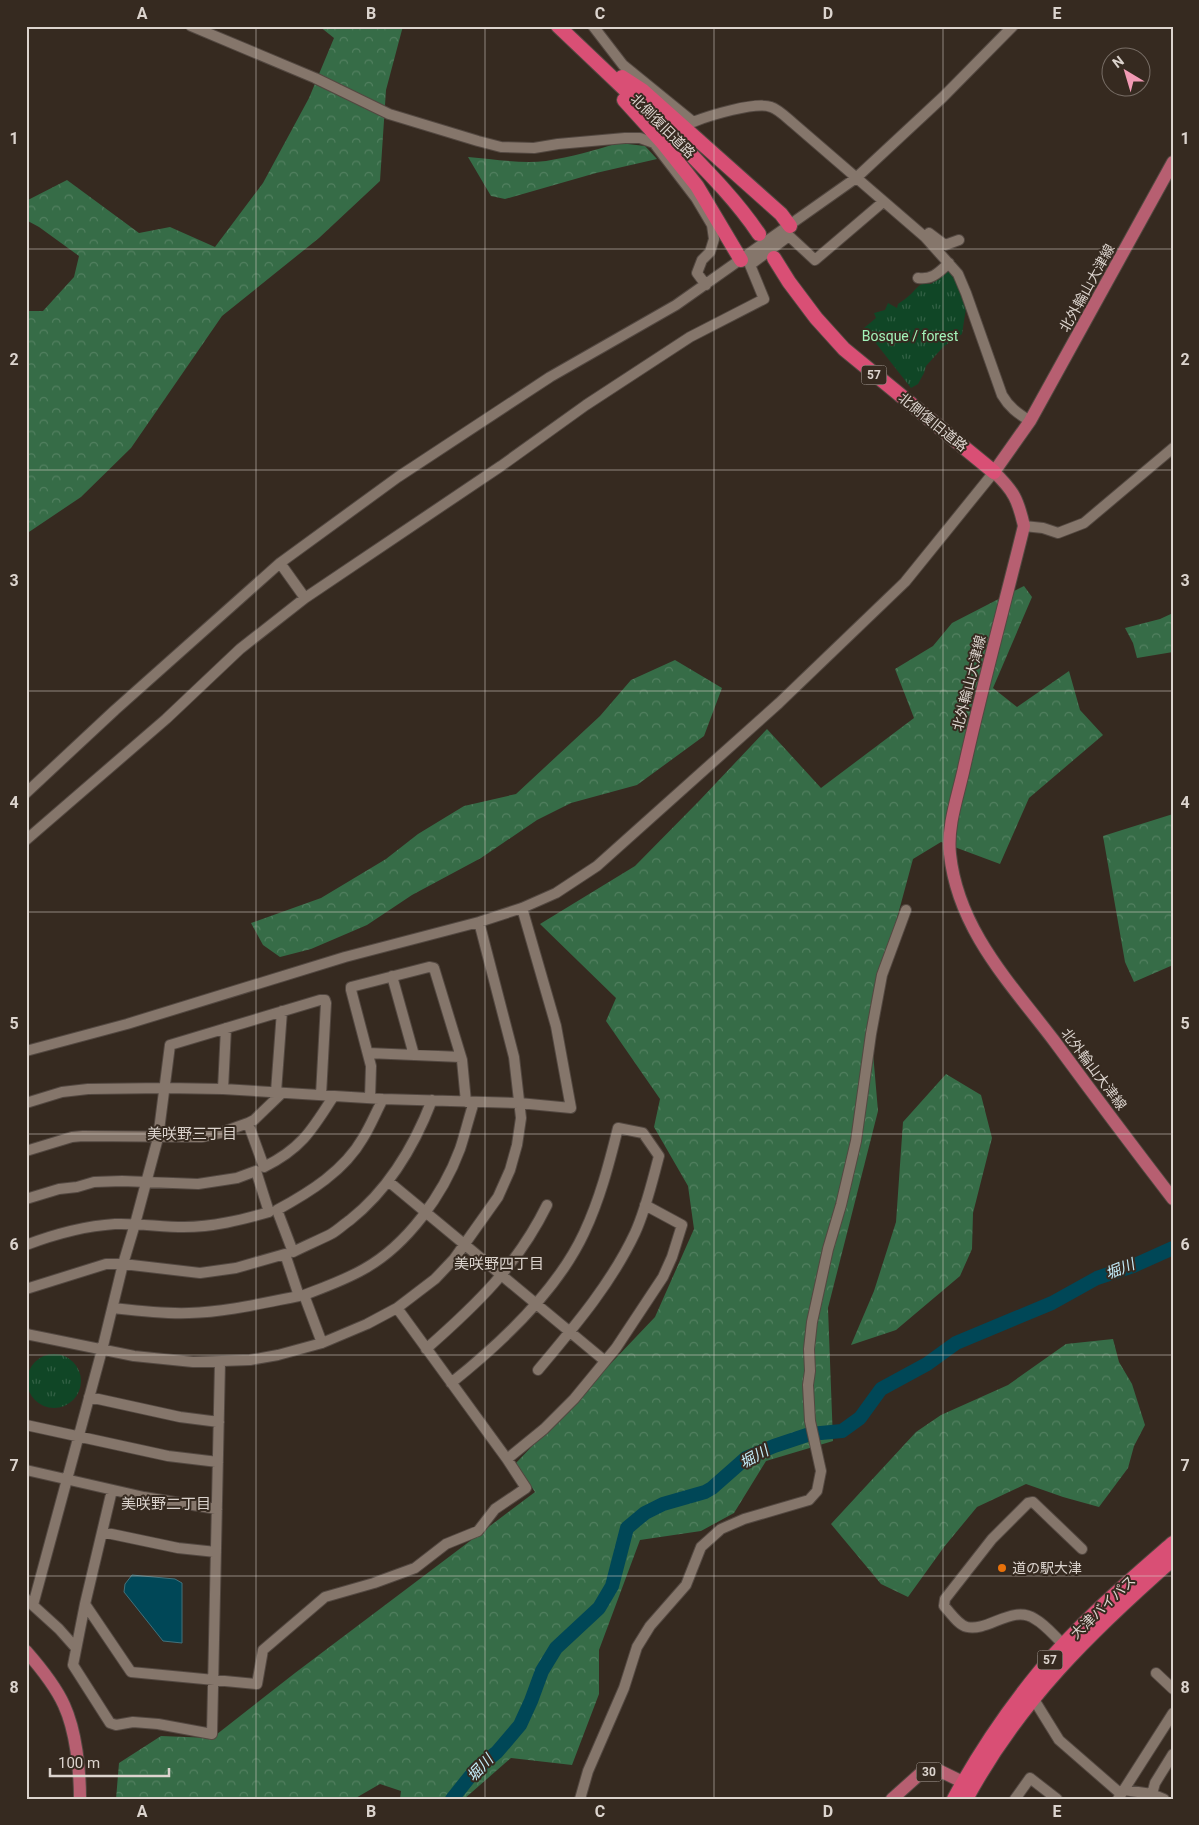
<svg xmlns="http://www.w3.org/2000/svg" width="1199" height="1825" font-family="Roboto,'Noto Sans JP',sans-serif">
	<defs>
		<pattern id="grass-tufts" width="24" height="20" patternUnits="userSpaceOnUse" patternTransform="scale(1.25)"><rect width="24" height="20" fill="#104626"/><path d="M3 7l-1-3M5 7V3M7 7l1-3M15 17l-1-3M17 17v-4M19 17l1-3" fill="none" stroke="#326044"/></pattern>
		<pattern id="forest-crowns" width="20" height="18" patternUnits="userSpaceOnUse" patternTransform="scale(1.25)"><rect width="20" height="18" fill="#366c47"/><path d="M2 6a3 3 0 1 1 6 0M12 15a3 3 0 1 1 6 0" fill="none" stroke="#528060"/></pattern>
	</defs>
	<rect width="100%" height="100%" fill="#362a20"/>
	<path fill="url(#grass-tufts)" d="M 948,259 L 967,302 L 962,334 L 944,346 L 926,366 L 924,373 L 918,384 L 911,388 L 864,328 L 876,318 L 874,313 L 885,310 L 888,303 L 897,308 L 898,304 C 902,301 907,298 911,294 C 919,286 920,282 931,284 L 945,274 Z
		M27 1381a27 27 0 1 1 54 0a27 27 0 1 1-54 0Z"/>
	<path fill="url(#forest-crowns)" d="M 319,26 L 403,26 L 386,90 L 380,181 L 319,238 L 222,316 L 131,448 L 81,497 L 26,534 L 26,311 L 43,311 L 74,277 L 79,256 L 39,227 L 26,220 L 26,201 L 67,180 L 139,233 L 170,227 L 215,247 L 263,183 L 309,98 L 334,38 Z
		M 619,143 L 645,146 L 657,159 L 596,173 L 505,199 L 491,196 L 468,157 C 494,159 521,164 546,161 C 571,157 595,150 619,143 Z
		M 1024,586 L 1032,597 L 993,688 L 1017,707 L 1069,671 L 1080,710 L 1103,735 L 1029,798 L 1000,864 L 941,842 L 913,859 L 870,1018 L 878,1111 L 828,1308 L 833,1441 L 766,1461 L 734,1513 L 701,1531 L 640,1540 L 599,1650 L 599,1694 L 572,1765 L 511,1758 L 464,1799 L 400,1799 L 401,1791 L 380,1784 L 354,1799 L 116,1799 L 119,1763 L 161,1736 L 212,1738 L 295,1673 L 535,1492 L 516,1463 L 655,1317 L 694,1229 L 688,1186 L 654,1127 L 660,1099 L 606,1021 L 616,998 L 540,924 L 635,866 L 700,800 L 767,729 L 821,788 L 914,718 L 895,669 L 933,646 L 952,623 Z
		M 1173,613 L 1173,652 L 1137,658 L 1133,643 L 1125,628 L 1160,619 Z
		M 675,660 L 722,688 L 704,736 L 637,785 L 571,803 L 537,820 L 481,858 L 412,895 L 367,925 L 311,949 L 280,957 L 263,945 L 251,923 L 321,898 L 386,859 L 418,834 L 464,806 L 516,794 L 600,716 L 631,680 Z
		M 1173,814 L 1173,965 L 1134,982 L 1125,962 L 1103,836 Z
		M 946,1074 L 981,1095 L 992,1138 L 973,1213 L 972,1249 L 960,1276 L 896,1330 L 851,1345 L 874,1291 L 896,1222 L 903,1122 Z
		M 1113,1339 L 1119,1362 L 1132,1384 L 1145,1425 L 1134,1446 L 1128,1468 L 1099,1507 L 1063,1497 L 1026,1484 L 977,1507 L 944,1547 L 908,1597 L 881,1584 L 831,1524 L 916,1432 L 941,1415 L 1008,1385 L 1066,1344 Z"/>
	<path fill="#004757" stroke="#42717b" d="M 132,1575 L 175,1579 L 182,1583 L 182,1643 L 163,1641 L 124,1592 L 125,1584 Z"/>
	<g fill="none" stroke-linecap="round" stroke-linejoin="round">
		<path stroke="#004757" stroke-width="14" d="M 452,1799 L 476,1769 L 497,1752 L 520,1725 L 531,1701 L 542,1671 L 556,1648 L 599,1608 L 612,1586 L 627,1528 L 645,1513 L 663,1504 L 705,1492 L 712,1488 L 746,1458 L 774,1446 L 810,1434 L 842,1431 L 860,1418 L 881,1389 L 927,1364 L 956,1343 L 1052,1303 L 1097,1278 L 1133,1266 L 1173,1248"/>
		<defs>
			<path id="minor" d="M 191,26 L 315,78 L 389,114 L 478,141 L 501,147 L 534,148 L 558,144 L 625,138 L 640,138 L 654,143 L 696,198 L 712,225 L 714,239 L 710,252 L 702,260 L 697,273 L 706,285
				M 593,26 L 623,65 L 693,122 C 708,116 756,101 771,107 C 778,109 787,118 793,123 L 925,237 L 951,266 L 958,274 L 966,293 L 1002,395 C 1009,407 1017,413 1030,421
				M 929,233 L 945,245 L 959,240
				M 918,278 C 933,280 939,272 949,263
				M 1024,526 L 1043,528 L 1058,533 L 1084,523 L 1173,448
				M 280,563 L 305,598
				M 26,793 L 115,710 L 280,563 L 398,477 L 550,377 L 676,305 L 856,178 L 943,97 L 1013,26
				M 26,840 L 166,719 L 240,649 L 305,598 L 501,466 L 586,405 L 690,337 L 764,299 L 750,265 L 789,236 L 815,260 L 883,202
				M 392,976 L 414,1055
				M 26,1051 L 127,1024 L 345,957 L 479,922 L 522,908 L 556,893 L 597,866 L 779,703 L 905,582 L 994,472
				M 368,1053 L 461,1057
				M 223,1089 L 226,1028
				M 276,1092 L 282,1011
				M 370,1098 L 371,1066 L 351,990 L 351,987 L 429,967 L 434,968 L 462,1060 L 466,1102
				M 383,1099 C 376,1112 371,1125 363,1138 C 344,1171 310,1192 277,1210 L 293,1252 C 305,1246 319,1240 331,1234 C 338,1230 344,1224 350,1220 C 389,1189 414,1147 432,1100
				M 26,1103 L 62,1092 L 88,1089 L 165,1088 L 223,1089 L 383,1099 L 519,1103 L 571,1108 L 556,1026 L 522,908
				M 248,1123 L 264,1167 C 301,1149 312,1130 333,1097
				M 26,1151 L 72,1137 L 83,1136 L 202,1137 L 220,1133 L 248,1123 L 254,1120 L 282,1093
				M 388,1181 L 605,1361
				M 26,1199 L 59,1189 L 77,1187 L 94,1182 L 122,1181 L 198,1184 L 237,1178 L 256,1171 L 269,1212 C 241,1220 213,1227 184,1227 C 161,1227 138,1223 115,1224 C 84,1226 55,1234 26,1245
				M 26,1289 L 106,1264 L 123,1264 L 200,1273 L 236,1268 L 285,1254 L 299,1296 C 263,1303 226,1312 189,1313 C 163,1314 139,1311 113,1308
				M 26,1334 L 134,1356 L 193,1362 L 250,1360 L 278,1355 L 322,1343 L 367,1324 L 397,1308 L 435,1279 L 454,1259 L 498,1197 L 510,1170 L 517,1145 L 521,1118 L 514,1057 L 479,922
				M 322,1343 L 304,1295 C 325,1287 345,1280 364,1269 C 407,1245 443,1195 460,1149 C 465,1134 469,1117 474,1102
				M 426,1349 C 476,1305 517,1266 547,1205
				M 451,1383 C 500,1344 557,1291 584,1233 C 600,1199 609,1164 618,1128 L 643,1133 L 659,1156 C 652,1182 646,1209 635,1233 C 611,1284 574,1327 538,1370
				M 89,1397 L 180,1417 L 219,1422
				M 26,1425 L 168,1456 L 218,1462
				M 507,1459 L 544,1429 L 574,1399 L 616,1348 L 663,1277 L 672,1257 L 682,1225 L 645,1205
				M 26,1470 L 144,1497 L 217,1509
				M 112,1490 L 85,1604 L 73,1665 L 110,1723 L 116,1725 L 133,1722 L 158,1724 L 212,1734 L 220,1362
				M 102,1532 L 178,1548 L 216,1552
				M 26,1599 L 59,1629 L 75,1647
				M 85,1604 L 131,1672 L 257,1684 L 263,1650 L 325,1597 L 374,1583 L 415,1568 L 446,1544 L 478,1531 L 495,1509 L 526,1488 L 507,1459 L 397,1308
				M 33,1605 L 102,1350 L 123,1264 L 135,1224 L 158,1138 L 170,1045 L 320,1000 L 325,1000 L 326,1003 L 321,1095
				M 1064,1645 C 1055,1637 1046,1625 1035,1619 C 1013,1604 988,1632 967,1627 C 958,1625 950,1612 944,1606 L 945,1599 L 992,1539 L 1028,1503 L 1033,1502 L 1082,1549
				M 1156,1673 L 1173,1689
				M 1033,1698 L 1059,1740 L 1121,1794
				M 1124,1790 L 1152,1794 L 1164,1799
				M 1152,1794 L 1155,1783 L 1173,1754
				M 580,1799 L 588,1771 L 624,1688 L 637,1647 L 650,1626 L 686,1585 L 701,1547 L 721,1529 L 744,1519 L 809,1500 L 817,1491 L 821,1471 L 810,1421 L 808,1385 L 810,1371 L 809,1349 L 812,1322 L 828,1249 L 841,1205 L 856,1141 L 871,1034 L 882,975 L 906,910
				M 1015,1799 L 1030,1778 L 1057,1799
				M 1118,1799 L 1173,1713"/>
			<path id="major" d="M 1173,162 L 1030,421 L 994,472 C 1014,491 1018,500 1024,526 C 1004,607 982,687 964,768 C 958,796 947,825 950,854 C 958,930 1011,984 1055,1042 C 1094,1095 1133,1147 1173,1199
				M 26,1651 C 40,1667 55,1685 64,1705 C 76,1731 80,1770 80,1799
				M 892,1799 L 921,1773 L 940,1771 L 971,1786"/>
			<path id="highway" d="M 558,26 C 596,62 634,98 671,134 C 702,166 734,197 759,234
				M 622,77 L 642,90 L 781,214 L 790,226
				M 624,100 L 662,142 L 697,186 L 741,260
				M 774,258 L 789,282 L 816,318 L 844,349 L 994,472
				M 954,1799 C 979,1753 1008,1710 1041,1670 C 1080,1623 1127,1583 1173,1543
				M 966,1799 C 1019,1701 1090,1632 1173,1559"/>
		</defs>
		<use href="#minor" stroke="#534841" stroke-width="12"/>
		<use href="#major" stroke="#534841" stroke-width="14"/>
		<use href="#highway" stroke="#534841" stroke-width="16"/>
		<use href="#minor" stroke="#85766b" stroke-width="10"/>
		<use href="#major" stroke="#b75f71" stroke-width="12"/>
		<use href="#highway" stroke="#d94f75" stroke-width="14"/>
	</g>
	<path fill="none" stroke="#dcd4ce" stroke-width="1" stroke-opacity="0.55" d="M 256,26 L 256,1799M 485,26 L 485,1799M 714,26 L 714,1799M 943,26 L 943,1799M 26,249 L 1173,249M 26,470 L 1173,470M 26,691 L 1173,691M 26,912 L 1173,912M 26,1134 L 1173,1134M 26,1355 L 1173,1355M 26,1576 L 1173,1576"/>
	<circle fill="#e8710a" stroke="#362a20" stroke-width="2" cx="1002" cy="1568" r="5"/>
	<g text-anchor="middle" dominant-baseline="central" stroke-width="4" stroke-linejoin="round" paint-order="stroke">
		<g fill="#362a20" stroke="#aaa19a" stroke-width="1">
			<rect x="861.5" y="365.5" width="25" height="19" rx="4"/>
			<rect x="1037.5" y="1650.5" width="25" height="19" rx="4"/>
			<rect x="916.5" y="1762.5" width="25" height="19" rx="4"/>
		</g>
		<g font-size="12" font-weight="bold" fill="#dcd4ce">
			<text x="874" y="375">57</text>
			<text x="1050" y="1660">57</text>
			<text x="929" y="1772">30</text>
		</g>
		<g font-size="14" fill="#dcd4ce" stroke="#362a20">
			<text transform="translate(663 126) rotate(45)">北側復旧道路</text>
			<text transform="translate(1087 288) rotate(-61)">北外輪山大津線</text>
			<text transform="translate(933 422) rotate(39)">北側復旧道路</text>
			<text transform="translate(969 683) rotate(-76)">北外輪山大津線</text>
			<text transform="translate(1094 1069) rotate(53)">北外輪山大津線</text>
			<text transform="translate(1103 1607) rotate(-44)">大津バイパス</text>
		</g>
		<g font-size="14" fill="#a3f4ba" stroke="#362a20">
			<text x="910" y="336">Bosque / forest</text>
		</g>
		<g font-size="14" fill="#dcd4ce" stroke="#362a20" text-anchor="start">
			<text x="1012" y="1568">道の駅大津</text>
		</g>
		<g font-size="15" fill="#dcd4ce" stroke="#362a20">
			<text x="192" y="1134">美咲野三丁目</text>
			<text x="499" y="1264">美咲野四丁目</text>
			<text x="166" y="1504">美咲野二丁目</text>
		</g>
		<g font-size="15" font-style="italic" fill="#c4ecf9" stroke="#362a20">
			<text transform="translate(1120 1269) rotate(-22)">堀川</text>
			<text transform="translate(754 1457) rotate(-29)">堀川</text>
			<text transform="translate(480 1768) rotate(-47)">堀川</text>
		</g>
	</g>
	<rect width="1199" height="1825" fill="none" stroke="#362a20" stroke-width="55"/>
	<g transform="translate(1126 72) rotate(322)"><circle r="24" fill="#362a20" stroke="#786e66"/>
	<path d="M0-4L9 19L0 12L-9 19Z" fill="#f19ab4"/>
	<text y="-8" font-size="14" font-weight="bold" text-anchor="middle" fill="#dcd4ce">N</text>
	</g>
	<path d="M50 1768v8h119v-8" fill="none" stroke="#dcd4ce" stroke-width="2.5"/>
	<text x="58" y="1768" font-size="15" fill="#dcd4ce" stroke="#362a20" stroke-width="4" paint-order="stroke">100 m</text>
	<rect x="28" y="28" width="1144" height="1770" fill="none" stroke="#dcd4ce" stroke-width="2"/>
	<g font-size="16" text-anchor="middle" font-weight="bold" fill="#dcd4ce">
		<text x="142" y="19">A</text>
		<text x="371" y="19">B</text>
		<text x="600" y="19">C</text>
		<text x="828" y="19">D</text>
		<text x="1057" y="19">E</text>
		<text x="14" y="144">1</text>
		<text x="1185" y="144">1</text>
		<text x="14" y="365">2</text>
		<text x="1185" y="365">2</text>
		<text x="14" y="586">3</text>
		<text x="1185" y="586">3</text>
		<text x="14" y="808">4</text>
		<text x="1185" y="808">4</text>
		<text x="14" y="1029">5</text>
		<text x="1185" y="1029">5</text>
		<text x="14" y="1250">6</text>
		<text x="1185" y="1250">6</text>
		<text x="14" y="1471">7</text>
		<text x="1185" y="1471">7</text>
		<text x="14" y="1693">8</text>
		<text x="1185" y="1693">8</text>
		<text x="142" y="1817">A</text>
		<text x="371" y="1817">B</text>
		<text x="600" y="1817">C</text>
		<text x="828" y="1817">D</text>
		<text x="1057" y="1817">E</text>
	</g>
</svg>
